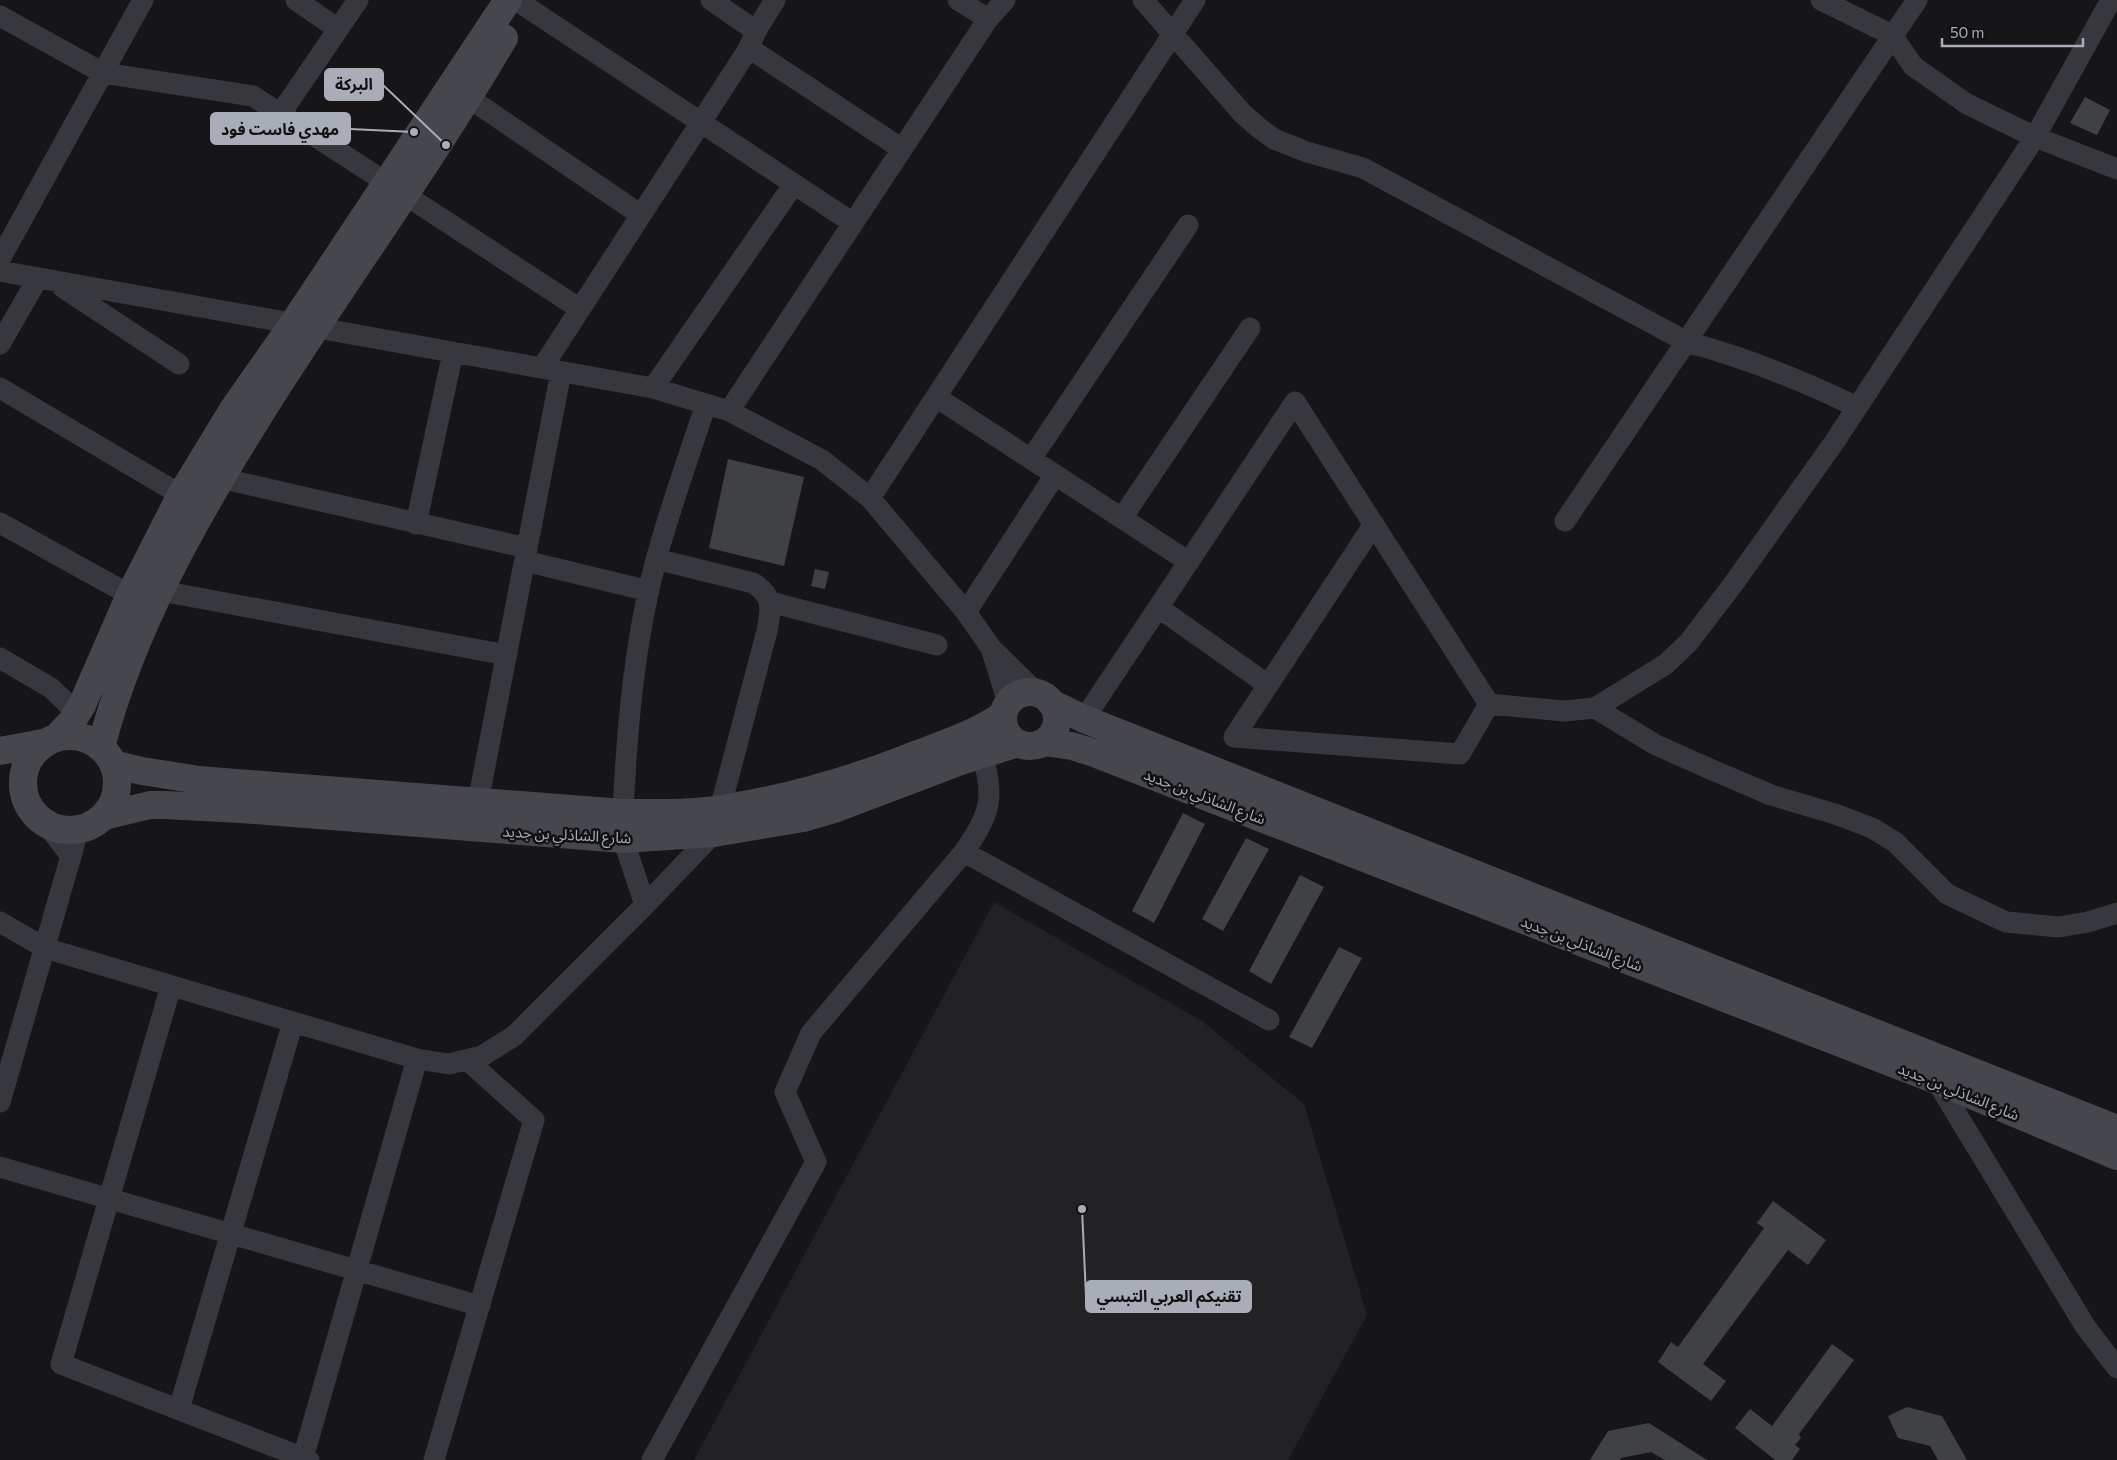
<svg xmlns="http://www.w3.org/2000/svg" width="2117" height="1460" font-family="Commissioner,'Noto Sans Arabic',sans-serif">
	<rect width="100%" height="100%" fill="#161618"/>
	<path fill="#222225" d="M 994,902 L 1202,1021 L 1304,1104 L 1367,1315 L 1288,1460 L 694,1460 Z"/>
	<path fill="#404145" d="M 2085,97 L 2110,110 L 2097,135 L 2070,123 Z
		M 728,459 L 804,477 L 784,566 L 709,548 Z
		M 815,569 L 829,572 L 825,589 L 811,586 Z
		M 1183,813 L 1205,824 L 1154,923 L 1132,911 Z
		M 1246,838 L 1269,849 L 1223,931 L 1202,919 Z
		M 1300,875 L 1324,887 L 1271,984 L 1249,971 Z
		M 1339,947 L 1362,958 L 1312,1048 L 1289,1037 Z
		M 1773,1201 L 1826,1240 L 1808,1265 L 1788,1250 L 1703,1364 L 1726,1381 L 1711,1401 L 1658,1362 L 1671,1342 L 1678,1347 L 1764,1228 L 1757,1223 Z
		M 1832,1344 L 1854,1360 L 1799,1434 L 1801,1438 L 1795,1445 L 1800,1449 L 1792,1460 L 1775,1460 L 1735,1428 L 1750,1409 L 1772,1426 Z
		M 1907,1407 L 1942,1416 L 1967,1460 L 1938,1460 L 1930,1446 L 1898,1438 L 1888,1416 Z
		M 1649,1423 L 1707,1460 L 1665,1460 L 1651,1452 L 1621,1458 L 1620,1460 L 1590,1460 L 1608,1431 Z"/>
	<g fill="none" stroke-linecap="round" stroke-linejoin="round">
		<path stroke="#37383d" stroke-width="21" d="M 296,0 L 338,29
			M 516,0 L 853,223
			M 711,0 L 756,31
			M 958,0 L 988,19
			M 1143,0 L 1243,114 L 1259,128 L 1274,139 L 1307,152 L 1363,168 L 1687,342 C 1746,358 1802,380 1857,407
			M 1821,0 L 1892,35 L 1913,66 L 1967,104 L 2035,137 L 2117,169
			M 0,16 L 103,73 L 253,96 L 387,183
			M 749,48 L 902,149
			M 469,98 L 641,215
			M 281,113 L 358,0
			M 404,194 L 580,309
			M 0,259 L 143,0
			M 0,271 L 653,388 L 729,411 L 822,460 L 870,498 L 966,612 L 991,648 L 1038,694
			M 62,287 L 179,364
			M 0,344 L 38,278
			M 542,368 L 749,48 L 756,31 L 775,0
			M 0,388 L 181,495
			M 653,388 L 794,184
			M 936,397 L 1189,562
			M 729,411 L 988,19 L 1005,0
			M 1031,459 L 1188,225
			M 220,478 L 527,548
			M 870,498 L 1195,0
			M 1122,518 L 1250,328
			M 1565,521 L 1917,0
			M 0,523 L 130,595
			M 416,524 L 453,352
			M 1374,524 L 1234,737 L 1460,754 L 1489,704
			M 656,559 L 753,583 C 774,596 771,609 767,631 L 720,809
			M 525,561 L 649,591
			M 161,591 L 507,655
			M 770,602 L 937,645
			M 1159,608 L 1268,685
			M 966,612 L 1055,475
			M 992,651 L 1008,703
			M 0,658 L 51,688 L 78,714
			M 1489,704 L 1564,711 L 1595,708 L 1666,664 L 1689,642 L 1734,583 L 1833,444 L 2035,137 L 2111,0
			M 1595,708 L 1656,745 L 1717,772 L 1771,795 L 1835,814 L 1872,828 L 1895,842 L 1947,894 L 2006,922 L 2059,927 L 2088,922 L 2117,913
			M 1084,719 L 1295,402 L 1489,704
			M 478,802 L 561,372
			M 623,813 C 627,728 634,643 656,560 C 670,508 689,456 706,404
			M 48,826 L 71,856 L 78,830
			M 623,839 L 645,905 L 714,833
			M 964,852 L 1269,1020
			M 0,922 L 45,948 L 417,1059 L 449,1064 L 482,1056 L 514,1036 L 645,905
			M 171,986 L 61,1364 L 309,1460
			M 1936,1074 L 1936,1080 L 2085,1326 L 2117,1368
			M 0,1102 L 71,856
			M 0,1167 L 480,1306
			M 179,1409 L 293,1022
			M 303,1458 L 417,1059
			M 434,1460 L 534,1120 L 467,1060
			M 652,1460 L 816,1162 L 785,1092 L 811,1033 L 964,852 C 989,815 996,799 982,755"/>
		<path stroke="#45474d" stroke-width="28" d="M1003 719a27 27 0 1 1 54 0a27 27 0 1 1-54 0Z
			M 1051,703 L 1084,719 L 2117,1129
			M23 783a47 47 0 1 1 94 0a47 47 0 1 1-94 0Z
			M 58,736 L 72,721 L 82,705 L 130,595 L 181,495 L 234,408 L 293,324 L 508,0
			M 1044,742 L 1072,746 L 1094,753 L 1936,1080 L 2117,1156
			M 101,747 C 132,628 195,518 260,414 C 339,288 428,167 504,38
			M 0,751 L 43,743
			M 113,764 L 142,771 L 199,780 L 623,813 C 655,813 689,814 721,809 C 786,799 849,781 910,757 C 942,745 975,734 1003,715
			M 104,816 L 150,805 L 164,805 L 241,809 L 623,839 L 714,833 L 803,818 L 837,808 L 961,761 L 1018,743"/>
	</g>
	<g text-anchor="middle" dominant-baseline="central" stroke-width="5" stroke-linejoin="round" paint-order="stroke">
		<g font-size="15" fill="#a8adb8" stroke="#111113">
			<text transform="translate(1205 796) rotate(21)">شارع الشاذلي بن جديد</text>
			<text transform="translate(567 834) rotate(3)">شارع الشاذلي بن جديد</text>
			<text transform="translate(1582 943) rotate(21)">شارع الشاذلي بن جديد</text>
			<text transform="translate(1959 1091) rotate(22)">شارع الشاذلي بن جديد</text>
		</g>
	</g>
	<path fill="none" stroke="#a8adb8" stroke-width="2" d="M446 145L383 85M414 132L350 129M1082 1209L1086 1296"/>
	<g fill="#a8adb8" stroke="#111113" stroke-width="2">
		<circle cx="446" cy="145" r="5"/>
		<circle cx="414" cy="132" r="5"/>
		<circle cx="1082" cy="1209" r="5"/>
	</g>
	<g fill="#a8adb8" stroke="#a8adb8" stroke-width="2">
		<rect x="325" y="69" width="58" height="31" rx="5"/>
		<rect x="211" y="113" width="139" height="31" rx="5"/>
		<rect x="1086" y="1281" width="165" height="31" rx="5"/>
	</g>
	<g font-size="16" text-anchor="middle" font-weight="bold" fill="#111">
		<text x="354" y="90">البركة</text>
		<text x="280" y="135">مهدي فاست فود</text>
		<text x="1169" y="1302">تقنيكم العربي التبسي</text>
	</g>
	<path d="M1942 38v8h141v-8" fill="none" stroke="#a8adb8" stroke-width="2.5"/>
	<text x="1950" y="38" font-size="15" fill="#a8adb8" stroke="#111113" stroke-width="4" paint-order="stroke">50 m</text>
</svg>
